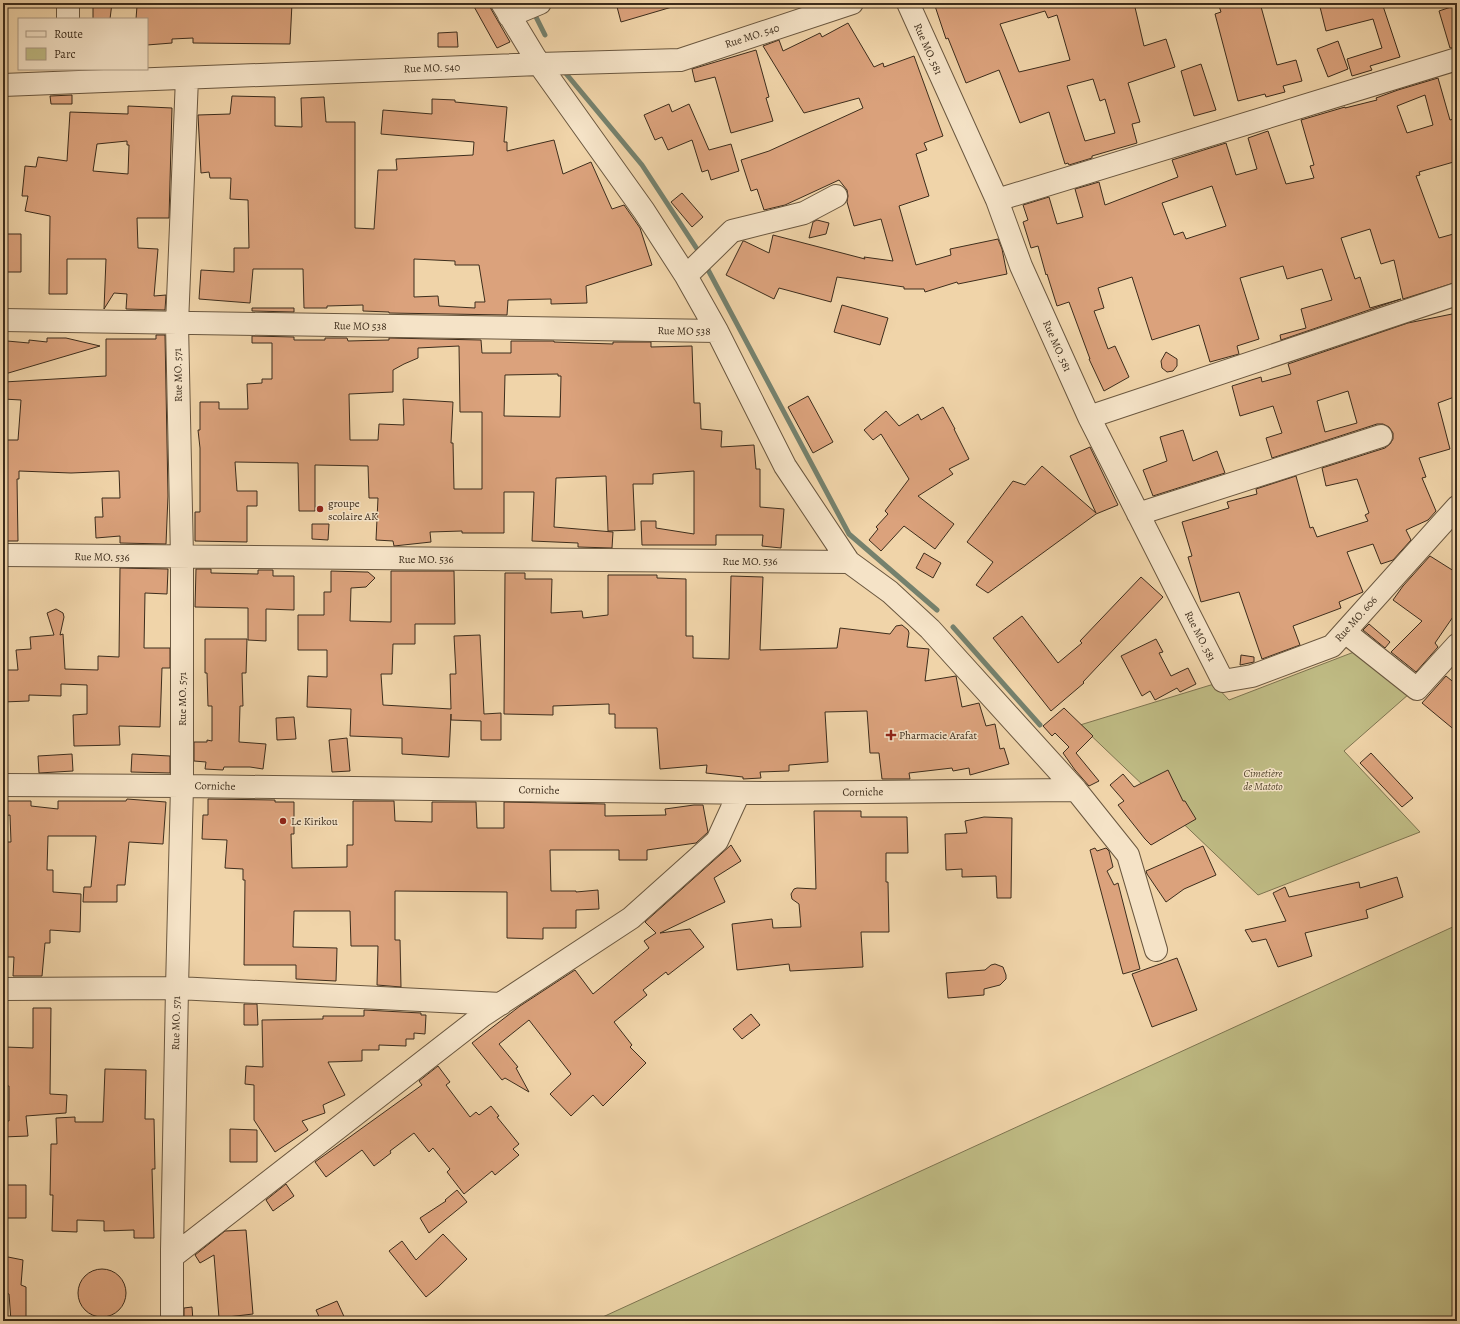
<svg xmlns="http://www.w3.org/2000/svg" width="1460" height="1324" font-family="Alegreya,serif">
	<rect width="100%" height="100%" fill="#f0d4a9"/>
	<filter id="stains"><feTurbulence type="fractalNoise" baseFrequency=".005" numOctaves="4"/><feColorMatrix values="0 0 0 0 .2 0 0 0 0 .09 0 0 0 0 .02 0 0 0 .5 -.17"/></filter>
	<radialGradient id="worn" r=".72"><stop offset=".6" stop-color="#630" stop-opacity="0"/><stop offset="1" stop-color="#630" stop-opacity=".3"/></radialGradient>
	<path fill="#bfbb84" stroke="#7e7450" d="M 1354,652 L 1409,694 L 1344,751 L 1420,832 L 1258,895 L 1080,725 L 1214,684 L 1229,700 Z
		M 1457,925 L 1457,1321 L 594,1321 Z"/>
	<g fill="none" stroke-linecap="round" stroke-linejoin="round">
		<path stroke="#75816d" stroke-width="5" d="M 534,13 L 545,35
			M 563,70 L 642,165 L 699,252
			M 706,266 L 849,534 L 937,610
			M 953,627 L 1040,725"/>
	</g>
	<path fill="#dba27c" stroke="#3d2d1c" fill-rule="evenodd" d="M 93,3 L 112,3 L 110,19 L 93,19 Z
		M 160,3 L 292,3 L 290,44 L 193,43 L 193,38 L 172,39 L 172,43 L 147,45 L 147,19 L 136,19 L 137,6 L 161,7 Z
		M 472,3 L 489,3 L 491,9 L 510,42 L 497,48 Z
		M 616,3 L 672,3 L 672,7 L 621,22 Z
		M 934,3 L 1134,3 L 1144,46 L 1166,39 L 1175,67 L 1128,83 L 1140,122 L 1132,124 L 1137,143 L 1092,156 L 1092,158 L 1069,165 L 1068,163 L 1065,164 L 1049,112 L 1020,123 L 999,70 L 966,83 L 948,38 L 946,39 ZM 1045,11 L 1048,18 L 1057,15 L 1070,60 L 1019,72 L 1000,24 ZM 1093,79 L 1100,101 L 1105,99 L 1115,133 L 1085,141 L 1067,86 Z
		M 1218,3 L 1260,3 L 1277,65 L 1296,60 L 1302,81 L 1283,86 L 1285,92 L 1266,97 L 1265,94 L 1238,101 L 1215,14 L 1221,12 Z
		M 1335,3 L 1382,3 L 1400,57 L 1370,66 L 1372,70 L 1352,76 L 1347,59 L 1382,48 L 1373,19 L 1326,31 L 1320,7 Z
		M 1457,5 L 1457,47 L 1450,48 L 1439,11 Z
		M 848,23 L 874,67 L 883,63 L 884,67 L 914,56 L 943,136 L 924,143 L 927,150 L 916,154 L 929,196 L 899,206 L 916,265 L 951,255 L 950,249 L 998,239 L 1002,249 L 1007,274 L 958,284 L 957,282 L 925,292 L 924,289 L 904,289 L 904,287 L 837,277 L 831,302 L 779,288 L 774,299 L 726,275 L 743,241 L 744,241 L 769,253 L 773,235 L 865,259 L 864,257 L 893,261 L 881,219 L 854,226 L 847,202 L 848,196 L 847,190 L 839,180 L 785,205 L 764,210 L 757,189 L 751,191 L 741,160 L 769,151 L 863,108 L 859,98 L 804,113 L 763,46 L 779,40 L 783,51 L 820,33 L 822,37 Z
		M 457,32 L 458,47 L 438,47 L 438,33 Z
		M 1338,41 L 1348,69 L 1328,77 L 1317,49 Z
		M 756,50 L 769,97 L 766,98 L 773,121 L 731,133 L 715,77 L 695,82 L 692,69 Z
		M 1201,64 L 1216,110 L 1194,116 L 1181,71 Z
		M 1438,78 L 1450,120 L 1457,118 L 1457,161 L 1419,172 L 1420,175 L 1416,176 L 1439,238 L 1457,233 L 1457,282 L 1403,299 L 1394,260 L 1381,264 L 1370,229 L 1341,238 L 1355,279 L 1360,277 L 1370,308 L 1401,299 L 1281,340 L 1280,335 L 1306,328 L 1301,309 L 1332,300 L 1322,269 L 1287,279 L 1283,266 L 1240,278 L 1259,339 L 1237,346 L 1239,354 L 1210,362 L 1199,325 L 1152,340 L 1132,277 L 1098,288 L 1104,308 L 1094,311 L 1108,349 L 1115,346 L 1129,377 L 1104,391 L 1089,359 L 1090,359 L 1069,302 L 1057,306 L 1047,274 L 1046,275 L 1038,246 L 1031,248 L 1023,222 L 1028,220 L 1023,205 L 1049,197 L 1057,224 L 1083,217 L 1075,189 L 1099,182 L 1105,205 L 1178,177 L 1172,160 L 1226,143 L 1236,175 L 1257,169 L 1248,138 L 1268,131 L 1286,184 L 1314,178 L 1310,166 L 1314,165 L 1301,120 L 1345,107 L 1345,108 L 1377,100 L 1376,98 L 1398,90 ZM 1425,95 L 1433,125 L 1407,133 L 1397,106 ZM 1212,186 L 1226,226 L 1186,239 L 1183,232 L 1174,235 L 1162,203 Z
		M 72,95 L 72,104 L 51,104 L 50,96 Z
		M 232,96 L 275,97 L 275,126 L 302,127 L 301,98 L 324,97 L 326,122 L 355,122 L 355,228 L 374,229 L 378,170 L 397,170 L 396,159 L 473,155 L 474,142 L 381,134 L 383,110 L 432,114 L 432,99 L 455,100 L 455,102 L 507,107 L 504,142 L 507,142 L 507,151 L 554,140 L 563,174 L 591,162 L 612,209 L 624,205 L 640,228 L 652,265 L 586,286 L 587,303 L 551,304 L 551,299 L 508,300 L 507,315 L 389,313 L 389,312 L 363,311 L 363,305 L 327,306 L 327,308 L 304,308 L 303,269 L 253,269 L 250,303 L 199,299 L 201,270 L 234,272 L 234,248 L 249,248 L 248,200 L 230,199 L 231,178 L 210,178 L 209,172 L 201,173 L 198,115 L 230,114 ZM 414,259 L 455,261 L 455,265 L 479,265 L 485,302 L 475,302 L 475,308 L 439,306 L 438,296 L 414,297 Z
		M 669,104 L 672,112 L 689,104 L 709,150 L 731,144 L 739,171 L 711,180 L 708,170 L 702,172 L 692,140 L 668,150 L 662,137 L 655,140 L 644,115 Z
		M 128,106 L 172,108 L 169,218 L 137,218 L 138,248 L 158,249 L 154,296 L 166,295 L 165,310 L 126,309 L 127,294 L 114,293 L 104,309 L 106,259 L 67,259 L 67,294 L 49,294 L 50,216 L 25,211 L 28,196 L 22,196 L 25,166 L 36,167 L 38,157 L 67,161 L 70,112 L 128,114 ZM 127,141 L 127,145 L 129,145 L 128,174 L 93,171 L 97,144 Z
		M 682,193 L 703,217 L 692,227 L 671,202 Z
		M 817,220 L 829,223 L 826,234 L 809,238 L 813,222 Z
		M 3,234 L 21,234 L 21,272 L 3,272 Z
		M 842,305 L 888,318 L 880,345 L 834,332 Z
		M 252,308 L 294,308 L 294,312 L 252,311 Z
		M 1457,313 L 1457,396 L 1438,403 L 1450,449 L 1419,458 L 1426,477 L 1422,478 L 1436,511 L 1428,520 L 1406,530 L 1411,540 L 1393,560 L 1381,564 L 1373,544 L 1347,552 L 1363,592 L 1339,602 L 1341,608 L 1293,626 L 1300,645 L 1262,659 L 1239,592 L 1201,602 L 1188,557 L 1192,556 L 1182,522 L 1229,508 L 1227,502 L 1257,494 L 1256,489 L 1296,476 L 1310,528 L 1313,527 L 1317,537 L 1368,521 L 1365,515 L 1369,513 L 1357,479 L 1326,486 L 1322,468 L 1385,448 L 1390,444 L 1393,439 L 1393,433 L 1389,427 L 1383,424 L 1377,424 L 1272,458 L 1266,438 L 1282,433 L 1273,406 L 1240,416 L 1232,386 L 1261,377 L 1262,382 L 1291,374 L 1288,364 L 1408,323 ZM 1348,391 L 1357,423 L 1325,432 L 1317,401 Z
		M 156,335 L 165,335 L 168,496 L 166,544 L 120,543 L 120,536 L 96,538 L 95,517 L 103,517 L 102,498 L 120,498 L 119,471 L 71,473 L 19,471 L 19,479 L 17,479 L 18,541 L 3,541 L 3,440 L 18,440 L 21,400 L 3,399 L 4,382 L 106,376 L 106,339 L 156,339 Z
		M 252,336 L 294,337 L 294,340 L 325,340 L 325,338 L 347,338 L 348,341 L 389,340 L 389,338 L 481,340 L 482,353 L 511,353 L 511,341 L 554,341 L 554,342 L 613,344 L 613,342 L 651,342 L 651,347 L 692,346 L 694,403 L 700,403 L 701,429 L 722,431 L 721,447 L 754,445 L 756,469 L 760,469 L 760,507 L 784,509 L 781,548 L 762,546 L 763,535 L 716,535 L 716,545 L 642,545 L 641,521 L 656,521 L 656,528 L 694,534 L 694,471 L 653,474 L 653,484 L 633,484 L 635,530 L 608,531 L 606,476 L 556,478 L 554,527 L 613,532 L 612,548 L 578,547 L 578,543 L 532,541 L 534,492 L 504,492 L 504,533 L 462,533 L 462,531 L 430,532 L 431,542 L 394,546 L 393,541 L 376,540 L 378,498 L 369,498 L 368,466 L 315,465 L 315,511 L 299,511 L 298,463 L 235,462 L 237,491 L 257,491 L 257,506 L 247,506 L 247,542 L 195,541 L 195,512 L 200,512 L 200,448 L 198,430 L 200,430 L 200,402 L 219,402 L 219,409 L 248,409 L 247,384 L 262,383 L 262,379 L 272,379 L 272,343 L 252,343 ZM 459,346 L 460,412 L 482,412 L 482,489 L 454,489 L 453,443 L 451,443 L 453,402 L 403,399 L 404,425 L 379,424 L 378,440 L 350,440 L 349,394 L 393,392 L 393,370 L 404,364 L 418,358 L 418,348 ZM 558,374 L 558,376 L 561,376 L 560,417 L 504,416 L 505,375 Z
		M 47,338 L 66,338 L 100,346 L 5,374 L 7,341 L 29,343 L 29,340 L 47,342 Z
		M 1166,352 L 1177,359 L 1177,366 L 1173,371 L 1167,372 L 1162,368 L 1161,361 Z
		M 808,396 L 833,442 L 813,453 L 788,407 Z
		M 943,407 L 955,429 L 954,429 L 969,459 L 949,469 L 953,474 L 918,496 L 954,524 L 935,549 L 904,526 L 881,551 L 869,540 L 878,529 L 876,527 L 888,514 L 885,511 L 909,479 L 881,434 L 873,440 L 864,430 L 886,411 L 899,426 L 918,414 L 921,420 Z
		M 1183,430 L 1193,461 L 1217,451 L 1225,473 L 1153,496 L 1143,470 L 1167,461 L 1160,437 Z
		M 1090,447 L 1118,505 L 1096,514 L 988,593 L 976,585 L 993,562 L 967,542 L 1013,481 L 1025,485 L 1042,466 L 1096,513 L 1070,456 Z
		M 312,524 L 329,524 L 328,540 L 312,539 Z
		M 924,553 L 941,563 L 933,578 L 916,568 Z
		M 1430,556 L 1457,573 L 1457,611 L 1435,643 L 1438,647 L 1416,672 L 1391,652 L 1422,621 L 1393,600 L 1403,586 Z
		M 120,568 L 168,569 L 167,594 L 145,593 L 144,648 L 170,648 L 170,668 L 162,668 L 160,727 L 119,726 L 120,745 L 74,746 L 73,715 L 87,714 L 87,685 L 61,684 L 61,696 L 29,695 L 29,701 L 3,702 L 3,670 L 18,670 L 16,650 L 31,649 L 30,637 L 54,635 L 47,613 L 56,609 L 63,613 L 64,617 L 60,635 L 63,634 L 65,669 L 98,670 L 98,656 L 119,657 Z
		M 196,569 L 211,569 L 211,573 L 258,574 L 258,570 L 273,570 L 273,576 L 294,576 L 294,610 L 266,609 L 266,641 L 248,640 L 248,608 L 195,607 Z
		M 331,571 L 365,572 L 368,572 L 375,578 L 366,587 L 351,588 L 350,621 L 391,622 L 391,571 L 454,571 L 455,624 L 415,624 L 415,644 L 393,644 L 392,674 L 381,674 L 383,705 L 451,709 L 450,674 L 456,674 L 454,636 L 480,635 L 484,714 L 501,713 L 501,740 L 481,740 L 481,721 L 451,720 L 451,714 L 449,757 L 402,754 L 402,738 L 350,736 L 351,709 L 307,707 L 308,676 L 327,677 L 327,650 L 298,650 L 298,615 L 324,615 L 324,592 L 331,592 Z
		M 505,573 L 525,573 L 525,579 L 552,579 L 551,613 L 582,611 L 583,618 L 608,615 L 608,575 L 657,575 L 657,578 L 686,579 L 686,636 L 693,636 L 693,658 L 729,659 L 731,576 L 763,577 L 760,650 L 837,648 L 840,628 L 890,634 L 896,626 L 902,625 L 908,630 L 909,633 L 907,647 L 929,649 L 925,681 L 956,676 L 962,707 L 979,703 L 986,726 L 995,724 L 1000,749 L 1004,748 L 1009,764 L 970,775 L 969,768 L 953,771 L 952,768 L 909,773 L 910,779 L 882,779 L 879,753 L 870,753 L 867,711 L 825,712 L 828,762 L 789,765 L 789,771 L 760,772 L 761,778 L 743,779 L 743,777 L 706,773 L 707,765 L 660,769 L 657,728 L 615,728 L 615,714 L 609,714 L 609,704 L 553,706 L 553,715 L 504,714 Z
		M 1141,577 L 1163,597 L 1083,682 L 1084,683 L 1051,711 L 993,638 L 1022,616 L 1058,663 L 1082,643 L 1080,641 Z
		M 1369,624 L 1390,642 L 1385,648 L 1363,630 Z
		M 205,639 L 247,639 L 246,673 L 242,673 L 243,706 L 240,706 L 239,742 L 266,744 L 263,769 L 250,767 L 224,767 L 223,770 L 205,769 L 206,762 L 194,761 L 194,742 L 207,742 L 207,740 L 212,741 L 212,706 L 208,706 L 207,673 L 205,673 Z
		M 1156,639 L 1163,652 L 1159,653 L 1171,676 L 1188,668 L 1196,684 L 1180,692 L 1177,688 L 1155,700 L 1150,691 L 1142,696 L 1121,656 Z
		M 1241,655 L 1254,657 L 1254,662 L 1240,665 Z
		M 1446,676 L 1457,685 L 1457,732 L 1422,703 Z
		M 1064,708 L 1093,736 L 1076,753 L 1099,781 L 1089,786 L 1075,770 L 1063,753 L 1069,747 L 1055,733 L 1052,736 L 1043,726 Z
		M 294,717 L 296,739 L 277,740 L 276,718 Z
		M 347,738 L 350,771 L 332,772 L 329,740 Z
		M 1371,753 L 1413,798 L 1402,807 L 1360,763 Z
		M 72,754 L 73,771 L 39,773 L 38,756 Z
		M 132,754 L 170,756 L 170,773 L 131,772 Z
		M 1168,770 L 1183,801 L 1185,801 L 1196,819 L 1151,845 L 1145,839 L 1118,805 L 1124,801 L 1110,785 L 1123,774 L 1134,787 Z
		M 127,799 L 166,802 L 163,844 L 129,842 L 125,885 L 117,885 L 117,902 L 83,902 L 84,887 L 91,887 L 96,836 L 48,836 L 47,870 L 53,870 L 53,892 L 81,894 L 80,932 L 50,930 L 50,943 L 45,943 L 42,976 L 13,976 L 14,957 L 3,957 L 3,842 L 11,842 L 10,815 L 3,816 L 3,801 L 31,801 L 31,806 L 58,809 L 58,801 L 126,801 Z
		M 208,799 L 275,800 L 275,802 L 294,802 L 294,834 L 291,834 L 292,868 L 347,867 L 347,845 L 353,845 L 353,801 L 394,801 L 395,821 L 432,822 L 432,802 L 476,802 L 477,828 L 504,828 L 504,802 L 605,804 L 605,816 L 666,815 L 665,809 L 694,805 L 703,805 L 708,832 L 696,843 L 647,850 L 647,860 L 619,860 L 619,850 L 550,850 L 551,891 L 576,891 L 576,892 L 598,890 L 599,909 L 576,910 L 576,928 L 543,928 L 543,939 L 507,938 L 507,892 L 395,891 L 395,940 L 400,940 L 401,987 L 377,985 L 378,946 L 351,946 L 350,911 L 294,911 L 293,947 L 337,948 L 336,981 L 296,979 L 296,965 L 244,965 L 245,880 L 243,880 L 243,869 L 225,868 L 227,840 L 202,839 L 203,815 L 208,815 Z
		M 814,811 L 861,811 L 861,817 L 907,817 L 908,853 L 886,853 L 886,882 L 888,882 L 889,932 L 861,932 L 863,967 L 790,971 L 789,964 L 737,970 L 732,924 L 772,919 L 773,928 L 801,927 L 799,904 L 792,899 L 791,894 L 794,889 L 797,888 L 816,889 Z
		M 984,817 L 1012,818 L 1011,898 L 997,898 L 996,876 L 962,877 L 962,869 L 946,870 L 945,834 L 967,833 L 965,821 Z
		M 731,845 L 741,861 L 714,878 L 725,902 L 660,933 L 690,929 L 704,947 L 668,975 L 666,972 L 643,990 L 647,995 L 614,1022 L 632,1045 L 630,1047 L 646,1063 L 603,1106 L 593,1095 L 571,1116 L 550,1094 L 571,1074 L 529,1020 L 499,1044 L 518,1067 L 516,1068 L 529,1092 L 505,1078 L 502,1080 L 472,1043 L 520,1006 L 575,970 L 593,994 L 649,948 L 644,941 L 656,933 L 645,922 Z
		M 1203,846 L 1216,875 L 1184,889 L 1166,902 L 1147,874 L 1146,871 Z
		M 1095,848 L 1097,851 L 1106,848 L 1109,851 L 1113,867 L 1107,871 L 1114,885 L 1118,883 L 1140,969 L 1123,974 L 1090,850 Z
		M 1397,877 L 1403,897 L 1366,910 L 1368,918 L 1305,933 L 1312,956 L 1278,967 L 1266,939 L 1252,942 L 1245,930 L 1286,921 L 1273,893 L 1285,887 L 1289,897 L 1359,882 L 1360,888 Z
		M 1177,958 L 1197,1010 L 1152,1027 L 1132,974 Z
		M 995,964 L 1003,967 L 1006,975 L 1006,979 L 1000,985 L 984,989 L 984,995 L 948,998 L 946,973 L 985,970 L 991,965 Z
		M 244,1004 L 257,1004 L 258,1025 L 244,1025 Z
		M 33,1008 L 51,1008 L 50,1094 L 67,1095 L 66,1113 L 26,1116 L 28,1136 L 3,1137 L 3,1121 L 9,1121 L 9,1086 L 4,1086 L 5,1047 L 33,1048 Z
		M 364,1010 L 421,1013 L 421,1015 L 426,1015 L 425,1034 L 414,1033 L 414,1039 L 406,1039 L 406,1046 L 379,1045 L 379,1050 L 362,1050 L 362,1061 L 328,1062 L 345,1095 L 323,1105 L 325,1113 L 302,1121 L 308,1130 L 275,1152 L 254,1120 L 254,1085 L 245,1084 L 246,1066 L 263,1067 L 262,1020 L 323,1019 L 323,1016 L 364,1016 Z
		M 751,1014 L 760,1025 L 742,1039 L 733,1029 Z
		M 438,1066 L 450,1082 L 446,1085 L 470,1117 L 476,1112 L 479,1115 L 491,1106 L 499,1116 L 497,1117 L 519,1144 L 513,1149 L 519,1155 L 495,1175 L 492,1171 L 464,1194 L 447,1172 L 450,1169 L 433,1148 L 429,1152 L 414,1133 L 390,1151 L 391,1153 L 374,1166 L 362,1150 L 326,1177 L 315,1162 L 422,1085 L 419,1081 Z
		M 105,1069 L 146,1070 L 145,1119 L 154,1119 L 155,1169 L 152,1169 L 154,1238 L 134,1238 L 134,1230 L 104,1231 L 104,1221 L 77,1220 L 77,1232 L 52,1231 L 53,1195 L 50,1195 L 51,1144 L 57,1144 L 56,1118 L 75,1117 L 75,1122 L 103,1122 Z
		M 230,1129 L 257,1130 L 257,1162 L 230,1162 Z
		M 286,1184 L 294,1196 L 273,1211 L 266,1200 Z
		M 3,1185 L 26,1185 L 26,1218 L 3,1218 Z
		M 457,1190 L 467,1202 L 429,1233 L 420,1218 L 446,1201 L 445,1200 Z
		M 246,1230 L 253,1314 L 219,1318 L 214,1255 L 200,1263 L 195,1255 L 225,1231 Z
		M 443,1234 L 467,1259 L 438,1287 L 426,1297 L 389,1251 L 402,1241 L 416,1260 Z
		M 3,1256 L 23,1260 L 21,1285 L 26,1287 L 26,1321 L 11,1321 L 9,1294 L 3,1292 Z
		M78 1293a24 24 0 1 1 48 0a24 24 0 1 1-48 0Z
		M 337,1301 L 346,1321 L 321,1321 L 316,1310 Z
		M 192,1307 L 193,1321 L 184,1321 L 184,1308 Z"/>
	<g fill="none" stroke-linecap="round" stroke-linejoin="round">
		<defs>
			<path id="minor" d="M 68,3 L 68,19
				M 502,3 L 539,64 L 644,211 L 686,276 L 717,331 L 785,466 L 849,562 L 890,592 L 930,629 L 1076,790 L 1128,855 L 1156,950
				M 908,3 L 997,200 L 1021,266 L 1089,417 L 1223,681 L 1252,676 L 1332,646 L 1457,507
				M 509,16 L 540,3
				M 3,85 L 539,64 L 680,60 L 852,3
				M 997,200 L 1457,59
				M 686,276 L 732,231 L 804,213 L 836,196
				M 3,320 L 717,331
				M 1089,417 L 1457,294
				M 1138,514 L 1381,436
				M 3,555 L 849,562
				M 1345,632 L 1417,689 L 1457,645
				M 3,785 L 182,786 L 763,793 L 1076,790
				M 3,989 L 177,988 L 501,1004
				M 172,1257 L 482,1016 L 631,918 L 717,841 L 739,793
				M 172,1321 L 172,1250 L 177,988 L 182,786 L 182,557 L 177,324 L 187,78"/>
		</defs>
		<use href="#minor" stroke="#6a573f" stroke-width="24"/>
		<use href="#minor" stroke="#f5e3c7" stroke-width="22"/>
	</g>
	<g fill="#8f2418" stroke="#f5e3c7" stroke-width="1.5">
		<circle cx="320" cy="509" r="4"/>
		<path d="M889 729h4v4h4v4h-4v4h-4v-4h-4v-4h4z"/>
		<circle cx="283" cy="821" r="4"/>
	</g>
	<g text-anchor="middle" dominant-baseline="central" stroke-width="3" stroke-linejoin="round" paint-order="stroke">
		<g font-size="11" fill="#3d2d1c" stroke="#f5e3c7">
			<text transform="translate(752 36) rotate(-18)">Rue MO. 540</text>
			<text transform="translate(928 49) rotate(66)">Rue MO. 581</text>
			<text transform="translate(432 68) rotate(-2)">Rue MO. 540</text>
			<text transform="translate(360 326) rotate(1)">Rue MO 538</text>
			<text transform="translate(684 331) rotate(1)">Rue MO 538</text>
			<text transform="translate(1057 346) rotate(66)">Rue MO. 581</text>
			<text transform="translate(178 375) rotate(-91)">Rue MO. 571</text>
			<text transform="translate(102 557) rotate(1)">Rue MO. 536</text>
			<text x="426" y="559">Rue MO. 536</text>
			<text x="750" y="561">Rue MO. 536</text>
			<text transform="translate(1356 619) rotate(-48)">Rue MO. 606</text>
			<text transform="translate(1200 636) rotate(63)">Rue MO. 581</text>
			<text transform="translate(182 699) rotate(-90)">Rue MO. 571</text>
			<text transform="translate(215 786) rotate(1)">Corniche</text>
			<text transform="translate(539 790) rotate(1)">Corniche</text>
			<text transform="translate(863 792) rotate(-1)">Corniche</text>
			<text transform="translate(176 1023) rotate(-89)">Rue MO. 571</text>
		</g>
		<g font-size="11" fill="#3d2d1c" stroke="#f5e3c7" text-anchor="start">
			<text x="328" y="503">groupe<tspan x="328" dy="13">scolaire AK</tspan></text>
			<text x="899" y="735">Pharmacie Arafat</text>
			<text x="291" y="821">Le Kirikou</text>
		</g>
		<g font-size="11" font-style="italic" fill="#574931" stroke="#f5e3c7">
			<text x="1263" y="773">Cimetière<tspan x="1263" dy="13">de Matoto</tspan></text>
		</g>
	</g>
	<rect width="1460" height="1324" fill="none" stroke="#f0d4a9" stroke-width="16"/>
	<rect x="4" y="4" width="1452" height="1316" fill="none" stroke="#3d2d1c" stroke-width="2"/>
	<rect x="8" y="8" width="1444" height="1308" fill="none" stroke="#3d2d1c"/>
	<rect x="18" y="18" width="130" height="52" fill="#f5e3c7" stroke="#ab9a83"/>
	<rect x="26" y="31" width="20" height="6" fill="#f5e3c7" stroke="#ab9a83"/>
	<text x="54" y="38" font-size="12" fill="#3d2d1c">Route</text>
	<rect x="26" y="48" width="20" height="12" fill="#bfbb84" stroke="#ab9a83"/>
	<text x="54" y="58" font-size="12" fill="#3d2d1c">Parc</text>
	<rect width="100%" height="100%" filter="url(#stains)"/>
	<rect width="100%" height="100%" fill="url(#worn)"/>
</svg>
